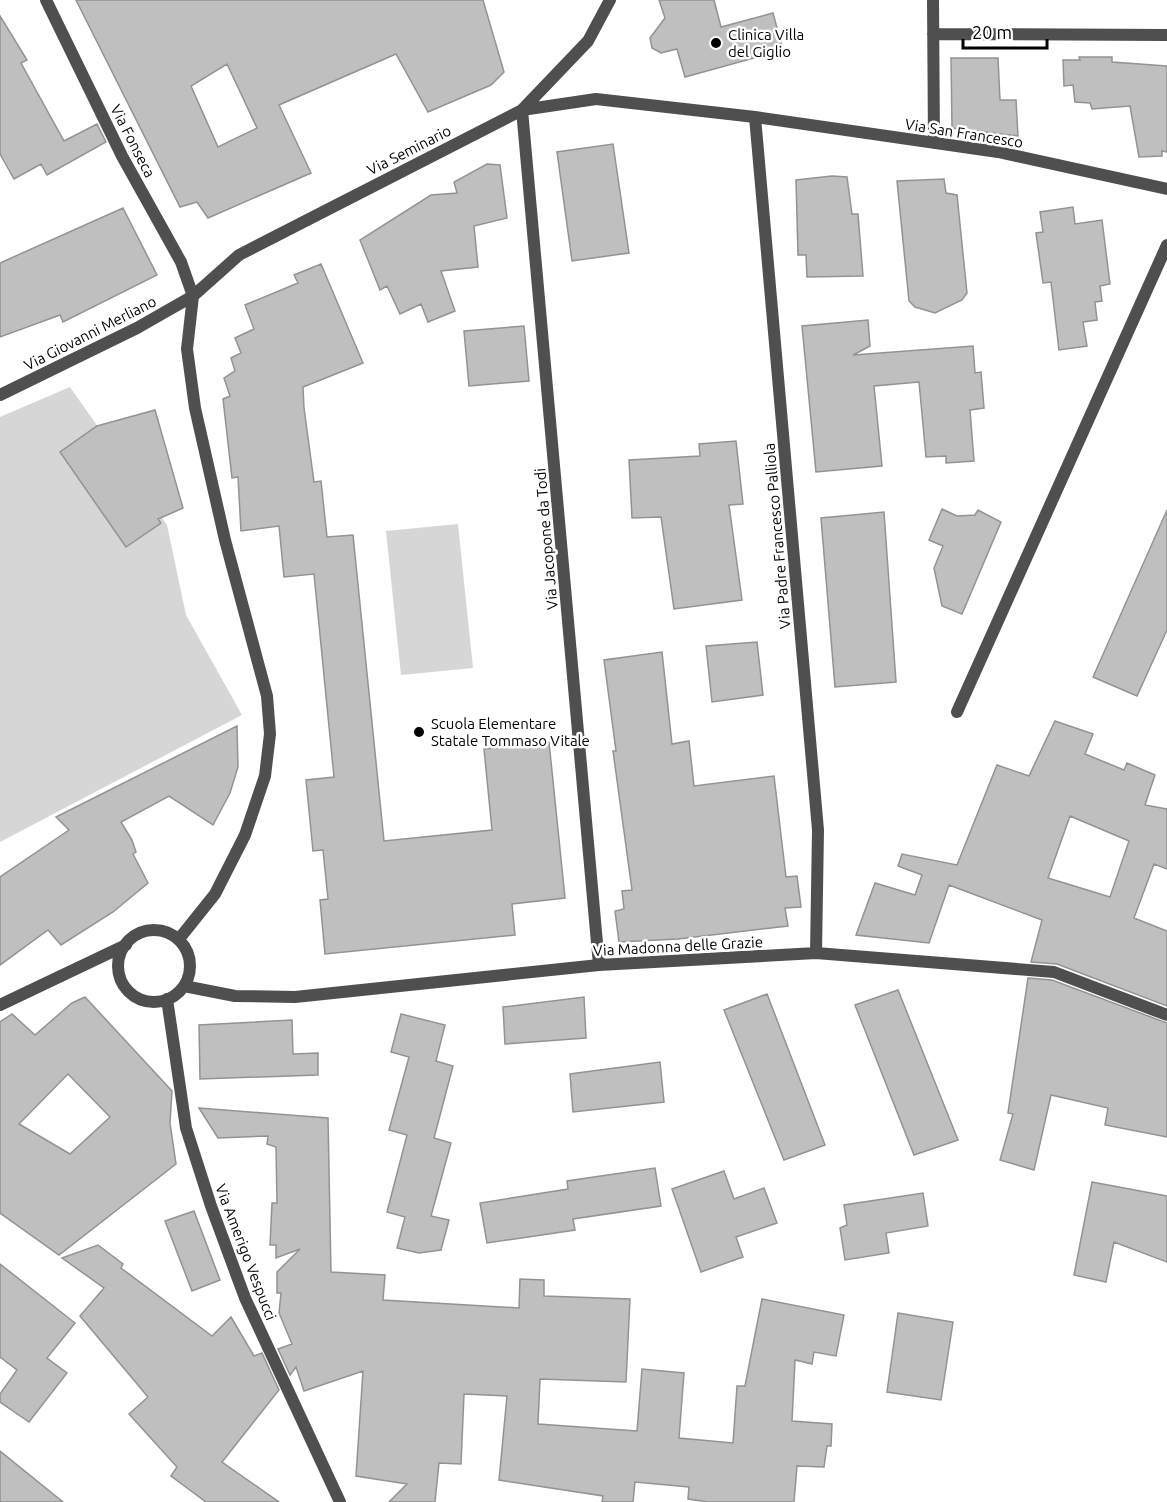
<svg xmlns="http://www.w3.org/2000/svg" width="1167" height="1502" font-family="Ubuntu,sans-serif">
	<rect width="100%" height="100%" fill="#fff"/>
	<path fill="#d6d6d6" d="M 70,387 L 167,525 L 186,615 L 242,715 L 0,842 L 0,417 Z
		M 458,524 L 473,668 L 401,675 L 386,531 Z"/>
	<path fill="#bfbfbf" stroke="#939393" stroke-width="1.5" fill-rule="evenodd" d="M 76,0 L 483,0 L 504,72 L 491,85 L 428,112 L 396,54 L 279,105 L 311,173 L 208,218 L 197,202 L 180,207 ZM 227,64 L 257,128 L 218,147 L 191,86 Z
		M 659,0 L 714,0 L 721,27 L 773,13 L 783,50 L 685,77 L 677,49 L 661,53 L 652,48 L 650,38 L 665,18 Z
		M 0,16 L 27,60 L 21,63 L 64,141 L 97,124 L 106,142 L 47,175 L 41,164 L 14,179 L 0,154 Z
		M 1079,57 L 1112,57 L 1112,62 L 1167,66 L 1167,152 L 1162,151 L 1162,156 L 1139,157 L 1130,106 L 1092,109 L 1090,103 L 1075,102 L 1073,85 L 1064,86 L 1063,60 L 1080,60 Z
		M 951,58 L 998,58 L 1000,100 L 1016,100 L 1018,136 L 952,128 Z
		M 613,144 L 629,253 L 572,261 L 557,152 Z
		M 487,164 L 500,165 L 507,218 L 474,226 L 478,267 L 441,271 L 455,311 L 428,322 L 421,304 L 400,314 L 387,286 L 380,290 L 360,240 L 431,195 L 457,193 L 454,182 Z
		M 832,176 L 847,177 L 852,214 L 858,214 L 863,276 L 807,277 L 806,255 L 798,255 L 796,180 Z
		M 944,179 L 946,193 L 957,195 L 967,293 L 962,300 L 935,313 L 915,307 L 909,301 L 897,181 Z
		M 1073,207 L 1075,224 L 1102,220 L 1110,284 L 1100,286 L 1102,301 L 1095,302 L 1097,320 L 1083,322 L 1087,346 L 1059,350 L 1051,282 L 1043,283 L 1036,233 L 1043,232 L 1040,212 Z
		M 123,208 L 157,275 L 63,322 L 60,315 L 0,337 L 0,263 Z
		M 321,264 L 363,363 L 303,387 L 304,408 L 314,482 L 321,481 L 327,537 L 353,535 L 384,841 L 492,830 L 484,749 L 549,742 L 565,898 L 512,904 L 515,935 L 325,954 L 320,900 L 328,899 L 323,850 L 313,851 L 306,780 L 334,777 L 314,574 L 284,577 L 279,526 L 241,531 L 238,477 L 232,478 L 223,399 L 230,396 L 224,378 L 235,371 L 231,358 L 241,353 L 235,338 L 254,329 L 245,305 L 298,283 L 294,275 Z
		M 868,320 L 870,346 L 853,355 L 973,346 L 975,373 L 981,372 L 984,408 L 970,410 L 974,461 L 946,463 L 946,456 L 926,457 L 919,382 L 874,386 L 882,466 L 816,472 L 802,326 Z
		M 524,326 L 529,381 L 469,386 L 464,331 Z
		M 155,410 L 183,508 L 158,519 L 161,523 L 126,547 L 60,452 L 97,426 Z
		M 736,441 L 743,504 L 729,505 L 742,600 L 674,609 L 661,517 L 632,518 L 629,460 L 700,456 L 699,444 Z
		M 942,509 L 957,516 L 975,515 L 978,510 L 1001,522 L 962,614 L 942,606 L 934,568 L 943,546 L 929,540 Z
		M 1167,510 L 1167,630 L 1137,696 L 1093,677 Z
		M 884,512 L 896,682 L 835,687 L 821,518 Z
		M 757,642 L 763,695 L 712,702 L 706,646 Z
		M 662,652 L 672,744 L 689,741 L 694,786 L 774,776 L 786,877 L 797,876 L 801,907 L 785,908 L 788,926 L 678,939 L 619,942 L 615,911 L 624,909 L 622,891 L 632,890 L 613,751 L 616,751 L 604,660 Z
		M 1055,721 L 1093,734 L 1085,754 L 1124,770 L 1127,763 L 1155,775 L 1145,805 L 1167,809 L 1167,869 L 1154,864 L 1134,918 L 1167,931 L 1167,1006 L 1057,964 L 1031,962 L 1042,920 L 949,885 L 929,943 L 856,935 L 875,883 L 915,895 L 922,875 L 898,866 L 902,854 L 957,865 L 997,765 L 1029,776 ZM 1070,816 L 1129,841 L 1110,897 L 1048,878 Z
		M 237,726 L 238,767 L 230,793 L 213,825 L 169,796 L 121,822 L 132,840 L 136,852 L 133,854 L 148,883 L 113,912 L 61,945 L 48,930 L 0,965 L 0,877 L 69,830 L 56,817 Z
		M 1028,978 L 1052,980 L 1167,1023 L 1167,1137 L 1105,1125 L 1108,1108 L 1051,1095 L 1034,1170 L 1000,1160 L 1013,1114 L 1008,1113 Z
		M 898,990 L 958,1140 L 914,1155 L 855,1005 Z
		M 767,994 L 825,1145 L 784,1160 L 724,1010 Z
		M 85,997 L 172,1091 L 170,1123 L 176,1164 L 59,1255 L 0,1213 L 0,1022 L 12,1014 L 35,1035 L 72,1003 ZM 68,1074 L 110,1117 L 70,1154 L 19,1124 Z
		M 584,997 L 586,1038 L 505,1044 L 503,1007 Z
		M 401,1014 L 445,1025 L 436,1061 L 453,1066 L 434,1138 L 451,1143 L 431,1216 L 449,1220 L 441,1250 L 419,1253 L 397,1248 L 405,1217 L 387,1212 L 407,1135 L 389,1130 L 409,1057 L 391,1052 Z
		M 292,1020 L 293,1054 L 318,1053 L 318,1075 L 200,1079 L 199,1025 Z
		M 660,1062 L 664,1102 L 573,1112 L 570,1074 Z
		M 199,1108 L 328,1118 L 331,1272 L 385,1275 L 383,1300 L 519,1308 L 520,1279 L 544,1280 L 544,1296 L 630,1299 L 626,1382 L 540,1379 L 538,1424 L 637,1431 L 642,1369 L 684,1373 L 679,1438 L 733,1443 L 737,1386 L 745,1386 L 762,1299 L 844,1315 L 836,1356 L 814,1352 L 812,1364 L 795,1360 L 792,1421 L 832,1424 L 831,1446 L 827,1446 L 824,1467 L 797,1466 L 794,1502 L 708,1502 L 688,1499 L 689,1487 L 635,1482 L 633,1502 L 602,1502 L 603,1496 L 499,1480 L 507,1396 L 464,1394 L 461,1464 L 439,1463 L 435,1502 L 389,1502 L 407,1484 L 356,1476 L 363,1371 L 304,1391 L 296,1367 L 290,1375 L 278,1349 L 292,1344 L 279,1313 L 281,1293 L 277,1293 L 277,1272 L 300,1249 L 276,1258 L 276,1245 L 270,1245 L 272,1203 L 277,1203 L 276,1147 L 267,1144 L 268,1136 L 218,1138 Z
		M 655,1168 L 661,1206 L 573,1219 L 575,1230 L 487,1243 L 480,1203 L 568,1189 L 567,1181 Z
		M 724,1171 L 734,1199 L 764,1188 L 777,1223 L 736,1237 L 743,1257 L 701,1272 L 672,1189 Z
		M 1092,1182 L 1167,1196 L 1167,1262 L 1114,1242 L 1106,1282 L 1074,1275 Z
		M 923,1193 L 928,1226 L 886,1233 L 889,1253 L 845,1260 L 840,1228 L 847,1225 L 844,1205 Z
		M 194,1211 L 220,1280 L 192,1291 L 165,1221 Z
		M 98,1245 L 123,1264 L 121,1268 L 212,1336 L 231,1317 L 254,1356 L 262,1353 L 279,1390 L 222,1462 L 279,1502 L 206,1502 L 171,1476 L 177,1467 L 129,1414 L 148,1397 L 80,1316 L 104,1288 L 62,1258 Z
		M 0,1264 L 75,1323 L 47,1358 L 67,1373 L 29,1422 L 0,1402 L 0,1394 L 17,1370 L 0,1357 Z
		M 898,1313 L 953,1322 L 941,1400 L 887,1392 Z
		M 0,1451 L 63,1502 L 0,1502 Z"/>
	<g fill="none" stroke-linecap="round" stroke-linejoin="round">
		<path stroke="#4f4f4f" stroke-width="12" d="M 46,0 L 122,156 L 181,262 L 193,296 L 187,349 L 195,408 L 225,540 L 267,696 L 270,734 L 265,776 L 245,835 L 215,894 L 179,939
			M 933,0 L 934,143
			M 933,34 L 1167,35
			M 522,110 L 599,965
			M 522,110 L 596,99 L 755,117 L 998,152 L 1167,189
			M 755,117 L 818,830 L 816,953
			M 0,395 L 137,328 L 193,296 L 239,255 L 522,110 L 588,41 L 610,0
			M 957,712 L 1167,245
			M118 966a36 36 0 1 1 72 0a36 36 0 1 1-72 0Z
			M 184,986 L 235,996 L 295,997 L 599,965 L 816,953 L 1054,972 L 1167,1015
			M 167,999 L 186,1128 L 211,1206 L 245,1298 L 340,1502
			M 0,1005 L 126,945"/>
	</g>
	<g fill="#000" stroke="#fff" stroke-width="2">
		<circle cx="716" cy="43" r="6"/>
		<circle cx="419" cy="732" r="6"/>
	</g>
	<g text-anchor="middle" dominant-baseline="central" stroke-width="5" stroke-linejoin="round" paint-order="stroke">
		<g font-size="15" fill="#000" stroke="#fff" text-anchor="start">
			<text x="728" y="34">Clinica Villa<tspan x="728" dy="17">del Giglio</tspan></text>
			<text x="431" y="723">Scuola Elementare<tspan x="431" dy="17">Statale Tommaso Vitale</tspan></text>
		</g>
		<g font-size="15" fill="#000" stroke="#fff">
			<text transform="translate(964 133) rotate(9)">Via San Francesco</text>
			<text transform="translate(133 141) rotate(63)">Via Fonseca</text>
			<text transform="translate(409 150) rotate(-27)">Via Seminario</text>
			<text transform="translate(90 333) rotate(-27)">Via Giovanni Merliano</text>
			<text transform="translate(777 536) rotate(-95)">Via Padre Francesco Palliola</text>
			<text transform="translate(546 539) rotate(-95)">Via Jacopone da Todi</text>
			<text transform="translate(678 946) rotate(-3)">Via Madonna delle Grazie</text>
			<text transform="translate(246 1252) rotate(69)">Via Amerigo Vespucci</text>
		</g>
	</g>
	<path d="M963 39v9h84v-9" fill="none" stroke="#000000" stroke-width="3"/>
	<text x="972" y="39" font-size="18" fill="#000000" stroke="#ffffff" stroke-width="4.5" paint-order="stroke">20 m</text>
</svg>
